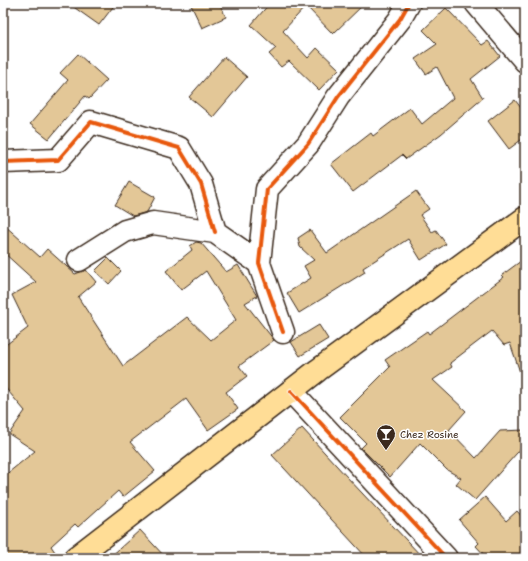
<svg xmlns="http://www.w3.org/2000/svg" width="528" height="561" font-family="'Shantell Sans',sans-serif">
	<rect width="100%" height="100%" fill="#fff"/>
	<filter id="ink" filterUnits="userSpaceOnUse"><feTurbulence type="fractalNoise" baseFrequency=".025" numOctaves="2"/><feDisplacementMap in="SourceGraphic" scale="8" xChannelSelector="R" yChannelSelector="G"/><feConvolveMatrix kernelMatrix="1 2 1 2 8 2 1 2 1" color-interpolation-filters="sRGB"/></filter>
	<g filter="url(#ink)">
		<path fill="#e3c797" stroke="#3b2a1e" d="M 68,3 L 116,3 L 99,25 Z
			M 190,3 L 219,3 L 226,17 L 202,28 Z
			M 270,3 L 365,3 L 333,34 L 306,6 L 283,31 L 308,58 L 317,48 L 339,69 L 319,90 L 289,61 L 281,67 L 269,54 L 276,48 L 251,25 Z
			M 446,8 L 482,45 L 488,41 L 500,56 L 471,79 L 483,98 L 441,134 L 406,159 L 402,155 L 353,192 L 331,164 L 371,133 L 373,136 L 410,108 L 422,124 L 453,98 L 437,67 L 426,74 L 415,59 L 437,44 L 423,30 Z
			M 78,54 L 107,80 L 89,99 L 85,96 L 49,139 L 30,124 L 68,80 L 60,73 Z
			M 224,57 L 247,77 L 213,117 L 189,97 Z
			M 515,100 L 525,113 L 525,137 L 509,149 L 488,121 Z
			M 129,182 L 155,197 L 147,212 L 133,216 L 115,205 Z
			M 416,191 L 429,209 L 420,215 L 432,232 L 436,230 L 446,244 L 421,260 L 408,239 L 363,268 L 365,272 L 299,313 L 287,293 L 311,278 L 304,266 L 314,260 L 300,247 L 298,238 L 310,230 L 327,253 Z
			M 3,224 L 40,257 L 47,249 L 75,274 L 86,270 L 96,282 L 78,297 L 123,366 L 187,317 L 211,340 L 236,320 L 206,271 L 181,290 L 166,271 L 192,250 L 190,246 L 196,242 L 201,243 L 226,272 L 238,265 L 257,296 L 245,303 L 274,340 L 239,366 L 247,376 L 226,392 L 238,409 L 208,430 L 186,399 L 130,442 L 155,471 L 123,497 L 118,491 L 78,527 L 75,524 L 51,546 L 55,552 L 46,558 L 3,558 L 3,477 L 35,451 L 9,434 L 25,411 L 3,385 L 3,347 L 28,328 L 12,295 L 36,282 L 3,252 Z
			M 108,258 L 121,271 L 109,284 L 95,271 Z
			M 525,258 L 525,377 L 522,378 L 510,343 L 504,345 L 492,331 L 450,363 L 452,367 L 433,380 L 466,411 L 449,430 L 476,458 L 500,431 L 525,430 L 525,444 L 475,500 L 456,484 L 461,478 L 447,470 L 420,443 L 390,477 L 361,448 L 366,443 L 340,417 L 390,367 L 385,360 L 427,331 L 429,334 L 504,277 L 502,275 Z
			M 319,325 L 328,339 L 300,356 L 291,342 Z
			M 302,428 L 347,477 L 423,558 L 367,558 L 272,455 Z
			M 485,497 L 506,521 L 517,511 L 525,520 L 525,558 L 487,558 L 476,546 L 479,543 L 459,520 Z
			M 140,530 L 166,558 L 109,558 Z"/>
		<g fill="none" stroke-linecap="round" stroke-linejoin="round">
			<defs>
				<path id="minor" d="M 476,3 L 525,61
					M 3,162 L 58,160 L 91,122 L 179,148 L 201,184 L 215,232
					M 79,260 L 125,231 L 153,223 L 215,232 L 259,263
					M 283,332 L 259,263 L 267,189 L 308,144 L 338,97 L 400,19 L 409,3
					M 291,391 L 446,558"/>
				<path id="primary" d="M 75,558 L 318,370 L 525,218"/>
			</defs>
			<use href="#minor" stroke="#3b2a1e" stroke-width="25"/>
			<use href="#primary" stroke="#3b2a1e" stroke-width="25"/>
			<use href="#minor" stroke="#fff" stroke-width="22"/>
			<use href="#primary" stroke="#ffdd96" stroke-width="22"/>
			<defs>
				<path id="cycleway" d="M 3,162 L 58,160 L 91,122 L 179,148 L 201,184 L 215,232
					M 283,332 L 259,263 L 267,189 L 308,144 L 338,97 L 400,19 L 409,3
					M 291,391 L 446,558"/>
			</defs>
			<use href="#cycleway" stroke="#fff" stroke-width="6"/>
			<use href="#cycleway" stroke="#e8590c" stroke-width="4"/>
		</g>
	</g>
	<defs>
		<symbol id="bar-pin" viewBox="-11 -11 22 30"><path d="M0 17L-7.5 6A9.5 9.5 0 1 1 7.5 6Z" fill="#3b2a1e" stroke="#fff"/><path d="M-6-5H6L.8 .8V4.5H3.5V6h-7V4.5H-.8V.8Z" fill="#fff"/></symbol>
	</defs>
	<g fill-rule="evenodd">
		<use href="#bar-pin" x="375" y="423" width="22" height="30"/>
	</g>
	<g text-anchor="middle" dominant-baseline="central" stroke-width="3" stroke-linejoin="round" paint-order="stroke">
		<g font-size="10" fill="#3b2a1e" stroke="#fff" text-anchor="start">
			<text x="400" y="434">Chez Rosine</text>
		</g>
	</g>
	<rect width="528" height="561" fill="none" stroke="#fff" stroke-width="16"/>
	<rect x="8" y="8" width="512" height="545" fill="none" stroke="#3b2a1e" stroke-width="1.5" filter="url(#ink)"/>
</svg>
